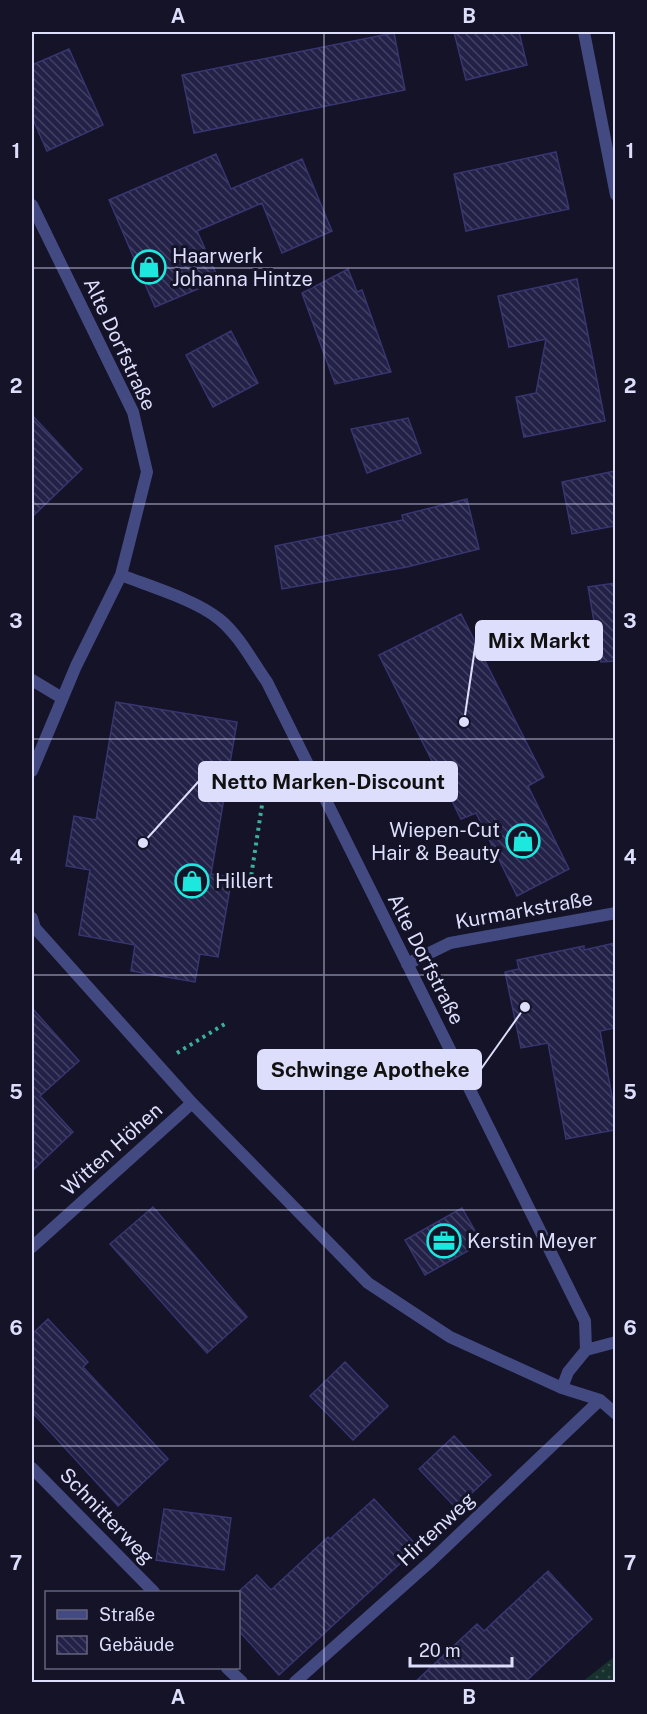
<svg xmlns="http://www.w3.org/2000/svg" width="647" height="1714" font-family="'Public Sans',sans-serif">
	<defs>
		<pattern id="park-dots" width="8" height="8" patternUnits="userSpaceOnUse" patternTransform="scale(1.5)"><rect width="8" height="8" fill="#17312c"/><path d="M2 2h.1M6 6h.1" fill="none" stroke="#384e4c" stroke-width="1.8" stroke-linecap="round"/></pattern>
		<pattern id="building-back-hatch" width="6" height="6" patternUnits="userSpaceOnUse" patternTransform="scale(1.5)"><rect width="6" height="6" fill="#232147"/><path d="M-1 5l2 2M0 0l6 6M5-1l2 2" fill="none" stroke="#424162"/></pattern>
	</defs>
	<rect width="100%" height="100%" fill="#141328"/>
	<path fill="url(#park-dots)" d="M 615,1656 L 615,1682 L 582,1682 Z"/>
	<path fill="url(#building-back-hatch)" stroke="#383570" stroke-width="1.5" d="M 454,32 L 519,32 L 527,65 L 466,80 Z
		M 394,33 L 405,90 L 194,133 L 182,75 Z
		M 69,49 L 103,125 L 47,151 L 32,117 L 32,65 Z
		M 556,152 L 569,209 L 466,231 L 454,174 Z
		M 216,154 L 231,189 L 302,159 L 332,231 L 282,253 L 262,203 L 197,231 L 219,280 L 155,307 L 109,200 Z
		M 348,269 L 357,292 L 362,290 L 391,372 L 335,384 L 302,293 Z
		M 577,279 L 605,421 L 524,437 L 516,397 L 536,393 L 546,339 L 509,347 L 498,296 Z
		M 231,331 L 258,383 L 213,407 L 186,355 Z
		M 32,415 L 82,469 L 32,517 Z
		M 408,418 L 421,453 L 367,473 L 351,429 Z
		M 615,471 L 615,526 L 572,534 L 562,482 Z
		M 467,499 L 479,549 L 407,567 L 282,589 L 275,546 L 403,520 L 402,515 Z
		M 615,583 L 615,661 L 601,662 L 588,587 Z
		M 461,614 L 544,777 L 528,786 L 569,869 L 517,896 L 476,813 L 461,819 L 379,655 Z
		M 116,702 L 237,722 L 211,874 L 232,877 L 218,957 L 200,954 L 195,982 L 131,971 L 135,945 L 79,935 L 90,870 L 66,866 L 74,816 L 96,820 Z
		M 615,943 L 615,1028 L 600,1031 L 615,1113 L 615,1130 L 566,1139 L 548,1043 L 521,1048 L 505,972 L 519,969 L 517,960 L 584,946 L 584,950 Z
		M 32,1008 L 79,1061 L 40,1096 L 73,1132 L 32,1171 Z
		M 153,1207 L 247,1317 L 207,1353 L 110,1244 Z
		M 462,1208 L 482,1243 L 425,1275 L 405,1240 Z
		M 48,1319 L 88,1362 L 83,1367 L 168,1459 L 118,1506 L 32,1412 L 32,1334 Z
		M 345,1362 L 388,1406 L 353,1440 L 310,1396 Z
		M 454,1436 L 491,1475 L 456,1508 L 419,1469 Z
		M 374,1499 L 418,1547 L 279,1675 L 238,1630 L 238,1592 L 257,1575 L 271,1590 L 328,1537 L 330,1539 Z
		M 164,1509 L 231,1518 L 224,1570 L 156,1560 Z
		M 548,1571 L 592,1619 L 524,1683 L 414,1683 L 477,1624 L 484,1631 Z"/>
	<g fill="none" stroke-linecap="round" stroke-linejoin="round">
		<path stroke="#3daf98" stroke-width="4" stroke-dasharray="3 4.5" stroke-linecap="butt" d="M 249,890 L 266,779 L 285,767
			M 177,1053 L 228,1022"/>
		<path stroke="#434a82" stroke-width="12" d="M 584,32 L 616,195
			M 32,205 L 133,412 L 147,472 L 121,575 L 76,666 L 32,771
			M 121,575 C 149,586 196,600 219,619 C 239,635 252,661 267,682 L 585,1321 L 586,1350 L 568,1372 L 562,1388
			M 32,680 L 62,698
			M 32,918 L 35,928 L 192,1103 L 368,1283 L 450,1337 L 562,1388 L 600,1400 L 616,1414
			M 407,964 L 450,943 L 616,913
			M 32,1247 L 192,1103
			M 586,1350 L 616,1342
			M 32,1468 L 154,1592
			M 227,1668 L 242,1682
			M 295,1682 L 431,1561 L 600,1400"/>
	</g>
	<path fill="none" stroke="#dddefc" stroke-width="1.5" stroke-opacity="0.55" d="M 324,32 L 324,1682M 32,268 L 616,268M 32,504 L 616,504M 32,739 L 616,739M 32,975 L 616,975M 32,1210 L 616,1210M 32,1446 L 616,1446"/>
	<defs>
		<symbol id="shop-ring" viewBox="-11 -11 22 22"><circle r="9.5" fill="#141328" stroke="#1de8de" stroke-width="1.5"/><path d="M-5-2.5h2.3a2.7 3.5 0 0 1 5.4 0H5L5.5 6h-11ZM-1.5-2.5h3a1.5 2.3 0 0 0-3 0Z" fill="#1de8de"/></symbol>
		<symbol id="office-ring" viewBox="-11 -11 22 22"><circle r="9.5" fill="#141328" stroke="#1de8de" stroke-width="1.5"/><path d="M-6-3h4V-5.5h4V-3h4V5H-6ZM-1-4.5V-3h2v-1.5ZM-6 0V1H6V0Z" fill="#1de8de"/></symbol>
	</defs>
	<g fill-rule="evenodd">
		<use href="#shop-ring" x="130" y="248" width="38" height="38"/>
		<use href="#shop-ring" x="504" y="822" width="38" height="38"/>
		<use href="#shop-ring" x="173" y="862" width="38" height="38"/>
		<use href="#office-ring" x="425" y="1222" width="38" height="38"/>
	</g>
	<g text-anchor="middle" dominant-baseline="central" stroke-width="6" stroke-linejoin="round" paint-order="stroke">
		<g font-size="20" fill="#dddefc" stroke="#141328" text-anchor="start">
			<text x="172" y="256">Haarwerk<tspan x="172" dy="23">Johanna Hintze</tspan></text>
			<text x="500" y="830" text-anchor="end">Wiepen-Cut<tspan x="500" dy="23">Hair &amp; Beauty</tspan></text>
			<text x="215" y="881">Hillert</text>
			<text x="467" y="1241">Kerstin Meyer</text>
		</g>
		<g font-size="20" fill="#dddefc" stroke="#141328">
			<text transform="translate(120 344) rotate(65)">Alte Dorfstraße</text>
			<text transform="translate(524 910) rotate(-10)">Kurmarkstraße</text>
			<text transform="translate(426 959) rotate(63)">Alte Dorfstraße</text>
			<text transform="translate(112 1149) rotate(-42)">Witten Höhen</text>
			<text transform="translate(107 1516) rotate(46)">Schnitterweg</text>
			<text transform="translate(436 1529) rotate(-43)">Hirtenweg</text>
		</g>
	</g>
	<path fill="none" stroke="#dddefc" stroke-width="2" d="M464 722L476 641M143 843L199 781M525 1007L481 1069"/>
	<g fill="#dddefc" stroke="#141328" stroke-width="2">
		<circle cx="464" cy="722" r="6"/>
		<circle cx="143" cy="843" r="6"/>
		<circle cx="525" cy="1007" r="6"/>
	</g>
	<g fill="#dddefc" stroke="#dddefc" stroke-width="2">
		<rect x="476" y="621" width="126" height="39" rx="6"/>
		<rect x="199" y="762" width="258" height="39" rx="6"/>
		<rect x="258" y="1050" width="223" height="39" rx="6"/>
	</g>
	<g font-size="21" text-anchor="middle" font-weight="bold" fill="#111">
		<text x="539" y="648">Mix Markt</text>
		<text x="328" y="789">Netto Marken-Discount</text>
		<text x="370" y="1077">Schwinge Apotheke</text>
	</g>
	<rect width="647" height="1714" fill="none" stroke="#141328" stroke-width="66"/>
	<rect x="45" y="1591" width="195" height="78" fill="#141328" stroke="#64647d" stroke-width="1.5"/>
	<rect x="57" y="1610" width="30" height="9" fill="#434a82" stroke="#64647d" stroke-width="1.5"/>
	<text x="99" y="1621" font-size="18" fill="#dddefc">Straße</text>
	<rect x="57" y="1636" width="30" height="18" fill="url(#building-back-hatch)" stroke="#64647d" stroke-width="1.5"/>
	<text x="99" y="1651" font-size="18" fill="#dddefc">Gebäude</text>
	<path d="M410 1657v9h102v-9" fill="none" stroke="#dddefc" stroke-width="3"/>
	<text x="419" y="1657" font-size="18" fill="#dddefc" stroke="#141328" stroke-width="4.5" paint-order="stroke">20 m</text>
	<rect x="33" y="33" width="581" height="1648" fill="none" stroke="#dddefc" stroke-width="2"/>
	<g font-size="20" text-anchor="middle" font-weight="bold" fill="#dddefc">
		<text x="178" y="23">A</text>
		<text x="469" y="23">B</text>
		<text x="16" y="158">1</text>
		<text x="630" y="158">1</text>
		<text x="16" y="393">2</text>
		<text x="630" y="393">2</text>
		<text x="16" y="628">3</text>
		<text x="630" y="628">3</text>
		<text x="16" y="864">4</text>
		<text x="630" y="864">4</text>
		<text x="16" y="1099">5</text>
		<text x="630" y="1099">5</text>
		<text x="16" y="1335">6</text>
		<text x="630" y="1335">6</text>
		<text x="16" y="1570">7</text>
		<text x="630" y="1570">7</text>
		<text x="178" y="1704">A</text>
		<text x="469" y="1704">B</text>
	</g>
</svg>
